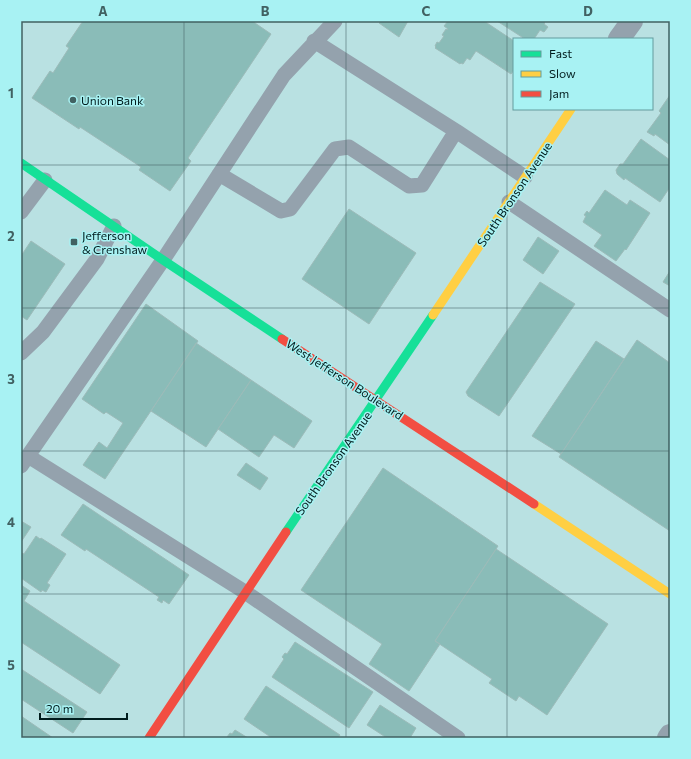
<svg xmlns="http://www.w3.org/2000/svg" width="691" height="759" font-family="Commissioner,sans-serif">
	<rect width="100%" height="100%" fill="#b9e1e2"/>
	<path fill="#8abcb8" stroke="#9cbbb9" d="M 83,21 L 252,21 L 271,34 L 188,158 L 191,161 L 170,191 L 139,170 L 141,167 L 80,127 L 79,129 L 32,98 L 50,71 L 53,73 L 69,48 L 66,46 Z
		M 381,21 L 408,21 L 399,37 L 379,23 Z
		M 448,21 L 484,21 L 514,41 L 514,70 L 511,74 L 476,51 L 470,60 L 467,58 L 463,64 L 461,63 L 460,64 L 435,48 L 436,47 L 435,46 L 437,42 L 439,43 L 444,36 L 442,35 L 446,29 L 447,30 L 448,29 L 444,26 Z
		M 497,21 L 543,21 L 545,23 L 544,24 L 548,27 L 544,32 L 540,30 L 534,39 L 525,39 Z
		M 670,95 L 670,145 L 655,134 L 654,136 L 647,132 L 661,113 L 659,111 Z
		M 641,139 L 670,160 L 670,187 L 660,202 L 625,178 L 624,180 L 617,174 L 616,170 L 620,164 L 623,164 Z
		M 605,190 L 627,205 L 630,200 L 650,213 L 626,250 L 625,249 L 616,261 L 594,246 L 602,235 L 583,222 L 586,216 L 584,215 L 587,211 L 589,213 Z
		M 349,209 L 416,253 L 369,324 L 302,279 Z
		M 538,237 L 559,251 L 543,274 L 523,260 Z
		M 31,241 L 65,264 L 27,320 L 21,316 L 21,256 Z
		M 670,271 L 670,286 L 663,282 Z
		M 540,282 L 575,304 L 499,416 L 468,396 L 466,392 Z
		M 146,304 L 198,341 L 105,479 L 83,465 L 99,442 L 107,448 L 123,423 L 106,412 L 104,414 L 82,399 Z
		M 637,340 L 670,363 L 670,531 L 559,457 Z
		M 596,341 L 624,359 L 561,454 L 532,436 Z
		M 196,343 L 251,380 L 206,447 L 151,411 Z
		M 251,380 L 312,421 L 294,448 L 274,435 L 259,457 L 218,429 Z
		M 246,463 L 268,478 L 260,490 L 237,475 Z
		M 383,468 L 498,546 L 435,641 L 440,644 L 409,691 L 369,664 L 382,644 L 301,590 Z
		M 83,504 L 189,575 L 169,604 L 163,600 L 162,603 L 157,600 L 159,597 L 86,549 L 85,551 L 61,535 Z
		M 21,521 L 31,527 L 21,542 Z
		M 36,536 L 40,539 L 41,538 L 66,554 L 47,583 L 50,585 L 46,592 L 42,590 L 41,592 L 21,578 L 21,555 L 22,553 L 24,554 Z
		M 496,549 L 608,624 L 547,715 L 519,696 L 516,701 L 489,683 L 492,679 L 435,641 Z
		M 21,585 L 30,591 L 24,601 L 120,665 L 100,694 L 21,642 Z
		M 295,642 L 373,692 L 349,728 L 272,677 L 284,659 L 282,657 L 285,653 L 287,654 Z
		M 21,669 L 87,712 L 73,733 L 21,699 Z
		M 266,686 L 340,735 L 338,738 L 272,738 L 244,719 Z
		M 380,705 L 416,728 L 410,738 L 387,738 L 367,725 Z
		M 21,716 L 53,738 L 21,738 Z
		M 235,730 L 248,738 L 229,738 L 227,737 L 230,733 L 232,734 Z"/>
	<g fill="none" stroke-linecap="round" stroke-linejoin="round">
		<path stroke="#94a2ad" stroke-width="15" d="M 314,41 L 456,131 L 525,177
			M 219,174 L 281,211 L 290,209 L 335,149 L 349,147 L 409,186 L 422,185 L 456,131
			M 509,202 L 670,310
			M 21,212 L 45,180
			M 21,353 L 43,332 L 97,259 L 114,226
			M 28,456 L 245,592 L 458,738
			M 21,466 L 163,260 L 284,75 L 335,21"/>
		<path stroke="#94a2ad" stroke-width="22" d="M 619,39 L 632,21
			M 668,738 L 670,735"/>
		<path stroke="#16e098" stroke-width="9" d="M 21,163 L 163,260 L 282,339
			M 286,532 L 433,315"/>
		<path stroke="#ffcf43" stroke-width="9" d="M 433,315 L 571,109
			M 534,504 L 670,594"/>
		<path stroke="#f24e42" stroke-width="9" d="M 282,339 L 534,504
			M 149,738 L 286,532"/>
	</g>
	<path fill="none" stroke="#416162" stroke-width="1" stroke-opacity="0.55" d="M 184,21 L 184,738M 346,21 L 346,738M 507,21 L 507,738M 21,165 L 670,165M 21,308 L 670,308M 21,451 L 670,451M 21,594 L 670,594"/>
	<g fill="#416162" stroke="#a8f2f3" stroke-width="1.5">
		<circle cx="73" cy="100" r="4"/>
		<rect x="70" y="238" width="8" height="8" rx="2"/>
	</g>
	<g text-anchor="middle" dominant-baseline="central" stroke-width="3" stroke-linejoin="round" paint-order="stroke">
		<g font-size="12" fill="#001c1d" stroke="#a8f2f3" text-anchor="start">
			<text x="81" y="100">Union Bank</text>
			<text x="82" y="235">Jefferson<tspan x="82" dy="14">&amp; Crenshaw</tspan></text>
		</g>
		<g font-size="12" fill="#001c1d" stroke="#a8f2f3">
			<text transform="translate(514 194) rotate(-56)">South Bronson Avenue</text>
			<text transform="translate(345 379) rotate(33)">West Jefferson Boulevard</text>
			<text transform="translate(333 463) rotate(-55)">South Bronson Avenue</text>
		</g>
	</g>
	<rect width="691" height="759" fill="none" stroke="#a8f2f3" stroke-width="44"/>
	<rect x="513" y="38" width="140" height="72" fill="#a8f2f3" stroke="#659c9d"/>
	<rect x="521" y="51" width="20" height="6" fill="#16e098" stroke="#659c9d"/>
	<text x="549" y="58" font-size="12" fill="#001c1d">Fast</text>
	<rect x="521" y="71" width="20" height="6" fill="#ffcf43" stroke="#659c9d"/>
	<text x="549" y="78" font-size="12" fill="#001c1d">Slow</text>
	<rect x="521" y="91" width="20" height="6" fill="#f24e42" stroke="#659c9d"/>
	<text x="549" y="98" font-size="12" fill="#001c1d">Jam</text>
	<path d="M40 713v6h87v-6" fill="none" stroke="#001c1d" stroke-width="2"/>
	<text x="46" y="713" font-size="12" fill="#001c1d" stroke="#a8f2f3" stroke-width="3" paint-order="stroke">20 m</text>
	<rect x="22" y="22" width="647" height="715" fill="none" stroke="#416162" stroke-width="1.5"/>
	<g font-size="13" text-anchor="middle" font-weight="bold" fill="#416162">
		<text x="103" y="16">A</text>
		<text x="265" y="16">B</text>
		<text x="426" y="16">C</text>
		<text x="588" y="16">D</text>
		<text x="11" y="98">1</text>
		<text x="11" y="241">2</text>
		<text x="11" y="384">3</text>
		<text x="11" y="527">4</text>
		<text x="11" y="670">5</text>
	</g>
</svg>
